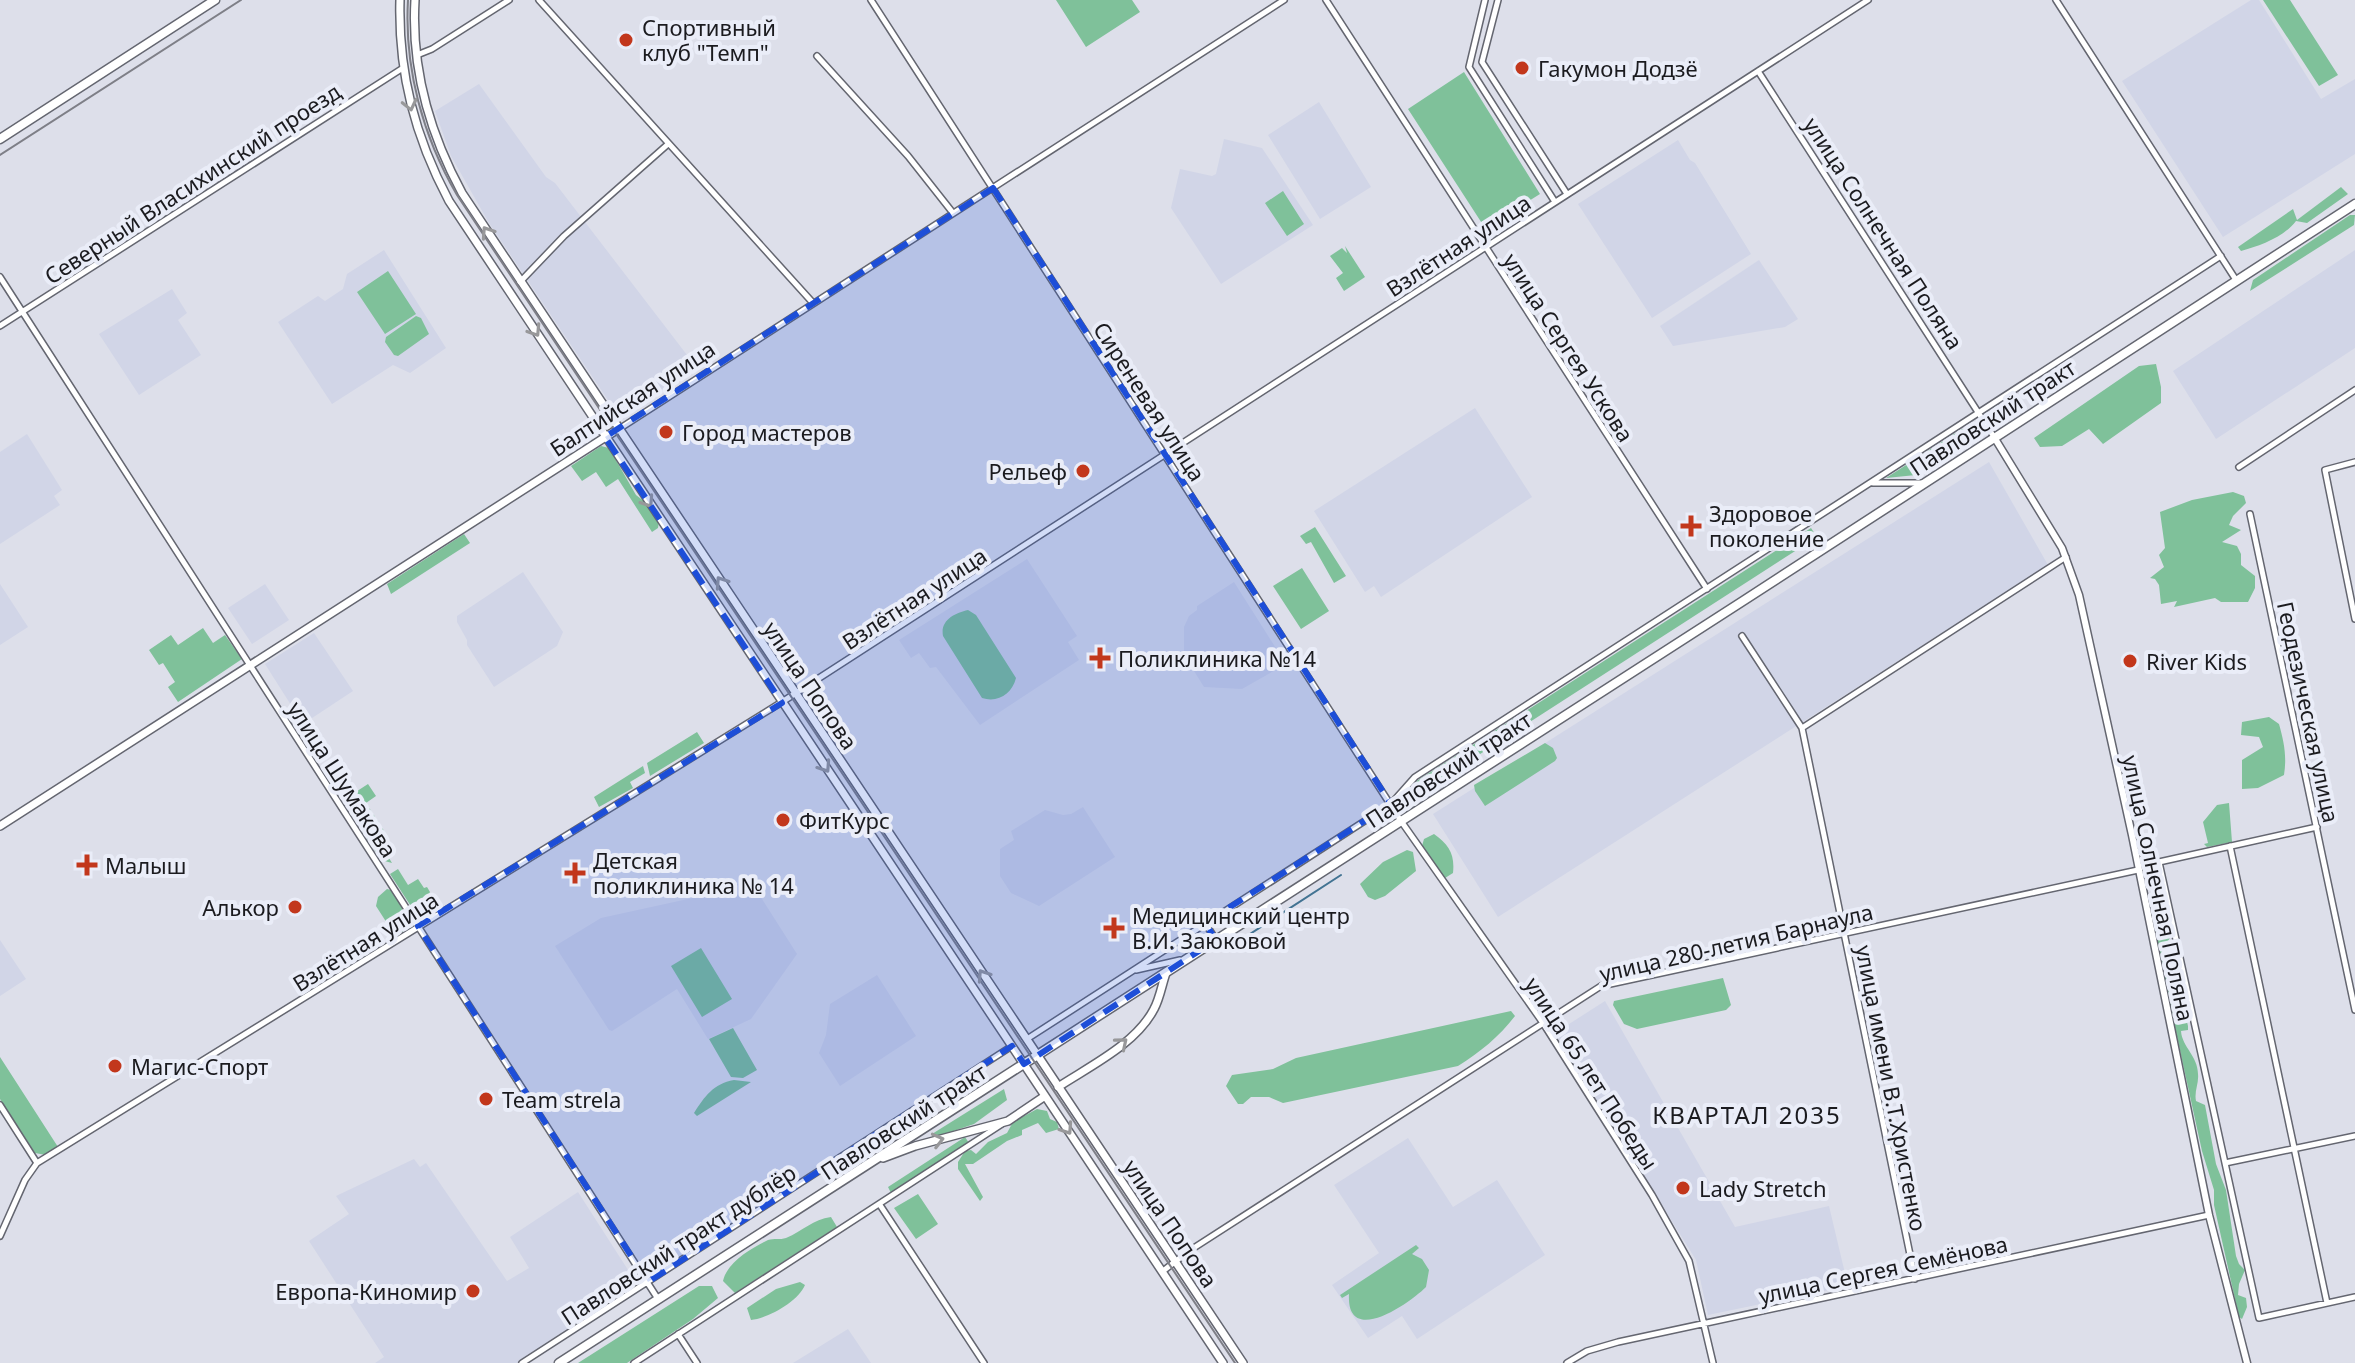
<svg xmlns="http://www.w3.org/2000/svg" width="2355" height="1363" font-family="'Noto Sans',sans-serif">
	<rect width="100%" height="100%" fill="#dddfea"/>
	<path fill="#d1d5e7" d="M 2251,0 L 2259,0 L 2321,99 L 2355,79 L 2355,154 L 2223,237 L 2122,81 Z
		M 479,84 L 546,177 L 555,183 L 697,368 L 624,415 L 618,415 L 489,223 L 451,156 L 435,111 Z
		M 1319,102 L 1371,187 L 1320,219 L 1268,135 Z
		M 1224,139 L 1262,148 L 1313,225 L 1221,284 L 1171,208 L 1180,169 L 1212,176 L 1216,174 Z
		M 1678,140 L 1690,160 L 1695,163 L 1751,254 L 1652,318 L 1578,204 Z
		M 384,250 L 446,348 L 410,373 L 393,365 L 332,404 L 278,322 L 318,296 L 325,301 L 343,289 L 347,274 Z
		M 2355,250 L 2355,348 L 2216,439 L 2173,371 Z
		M 1759,260 L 1798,319 L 1785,327 L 1673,346 L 1660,326 Z
		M 172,289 L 187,313 L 178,320 L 201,355 L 139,395 L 99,334 Z
		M 1475,408 L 1532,497 L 1381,597 L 1374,586 L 1365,592 L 1314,511 Z
		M 27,434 L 62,490 L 54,496 L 60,505 L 0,544 L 0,452 Z
		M 1989,462 L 2048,565 L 1498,917 L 1433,814 Z
		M 1027,559 L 1077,636 L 1068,642 L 1079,660 L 980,725 L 936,667 L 930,668 L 919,653 L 911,658 L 899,640 Z
		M 523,572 L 563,632 L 557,646 L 494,687 L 467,645 L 467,640 L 457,622 L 457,616 Z
		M 1234,582 L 1286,664 L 1242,689 L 1204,687 L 1184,655 L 1184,627 L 1189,616 L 1197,610 L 1197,606 Z
		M 0,584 L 28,627 L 0,645 Z
		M 265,584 L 289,620 L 252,644 L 228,608 Z
		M 314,633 L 353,691 L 303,724 L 265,664 Z
		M 1083,807 L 1115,857 L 1039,906 L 1011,893 L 1000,876 L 1000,849 L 1014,840 L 1011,831 L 1045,810 L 1063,815 L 1071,814 Z
		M 750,880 L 797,954 L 751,1019 L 708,1039 L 677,989 L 612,1031 L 609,1030 L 555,946 L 601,918 L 697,897 Z
		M 0,940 L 26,979 L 0,996 Z
		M 877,975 L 916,1036 L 840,1086 L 819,1053 L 826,1035 L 830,1004 Z
		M 1605,1001 L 1735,1227 L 1829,1206 L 1848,1286 L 1708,1315 L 1696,1260 L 1555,1033 Z
		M 1408,1138 L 1453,1207 L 1497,1180 L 1545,1255 L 1417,1339 L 1402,1316 L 1368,1338 L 1332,1285 L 1379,1253 L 1334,1185 Z
		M 414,1159 L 420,1167 L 426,1163 L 507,1281 L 529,1268 L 510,1237 L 578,1192 L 639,1287 L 521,1363 L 375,1363 L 384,1357 L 309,1241 L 349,1214 L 336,1196 Z
		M 848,1329 L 871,1363 L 793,1363 Z"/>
	<path fill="#7fc19a" d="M 1056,0 L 1132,0 L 1140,12 L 1086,47 Z
		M 2263,0 L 2290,0 L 2338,75 L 2319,86 Z
		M 1464,72 L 1540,194 L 1485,228 L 1408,109 Z
		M 2341,187 L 2348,194 L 2307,223 L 2296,221 C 2284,237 2260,246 2241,251 L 2238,247 L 2293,209 L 2297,220 Z
		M 1283,191 L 1304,224 L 1287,236 L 1265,203 Z
		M 2350,215 L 2355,215 L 2354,225 L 2250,291 L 2253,280 Z
		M 1345,246 L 1365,277 L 1344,291 L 1336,278 L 1343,273 L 1330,256 L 1342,248 L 1347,253 Z
		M 388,271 L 416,314 L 385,334 L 357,292 Z
		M 416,316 L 421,318 L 429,334 L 398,356 L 394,355 L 385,342 L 386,337 Z
		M 2156,364 L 2161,387 L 2161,403 L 2103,444 L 2089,429 L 2062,446 L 2040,447 L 2034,438 L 2139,366 Z
		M 1962,429 L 1967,430 L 1971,435 L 1970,440 L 1916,475 L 1886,478 Z
		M 601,446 L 609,448 L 636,495 L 645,502 L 659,522 L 658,528 L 652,532 L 618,479 L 606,487 L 596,472 L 582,481 L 571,466 Z
		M 2233,492 L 2244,496 L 2246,503 L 2233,516 L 2229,525 L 2241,530 L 2222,542 L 2237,546 L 2241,554 L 2241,565 L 2255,576 L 2255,588 L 2248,602 L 2221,602 L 2215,598 L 2174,607 L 2177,601 L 2161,604 L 2159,585 L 2155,579 L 2150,578 L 2164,567 L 2159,555 L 2165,548 L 2160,512 L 2192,500 Z
		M 1315,527 L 1346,576 L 1334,583 L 1311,542 L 1306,544 L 1300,536 Z
		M 1811,528 L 1817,537 L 1418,794 L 1412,784 Z
		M 464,534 L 470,543 L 391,594 L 387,584 Z
		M 1302,568 L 1329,611 L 1301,629 L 1273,586 Z
		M 968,610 L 976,615 L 1016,678 C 1012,694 998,703 982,698 L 943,636 C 940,620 955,613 968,610 Z
		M 203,628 L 213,643 L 225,635 L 242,659 L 178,702 L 168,687 L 175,682 L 163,663 L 159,665 L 149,650 L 171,635 L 178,645 Z
		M 2269,717 L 2279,724 C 2284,742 2287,756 2284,775 L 2258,788 L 2242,789 L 2242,760 L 2263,747 L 2259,737 L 2241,735 L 2242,722 Z
		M 697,732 L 704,743 L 650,776 L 647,763 Z
		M 1545,743 L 1553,748 L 1557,758 L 1555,761 L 1485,806 L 1475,791 L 1474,785 Z
		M 643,766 L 645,773 L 630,782 L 633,788 L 599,807 L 594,797 Z
		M 368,784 L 376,796 L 366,803 L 386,834 L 378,840 L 392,863 L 381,860 L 356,821 L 360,816 L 348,797 Z
		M 2229,803 L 2232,842 L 2207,847 L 2204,844 L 2208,843 L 2203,822 L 2217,805 Z
		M 1434,834 C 1449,845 1455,854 1453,873 L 1445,878 L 1439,877 L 1422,846 L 1424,839 Z
		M 1407,850 L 1413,852 L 1416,871 L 1385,896 L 1375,900 L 1368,897 L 1360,884 L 1383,862 Z
		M 398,869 L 408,885 L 418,879 L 424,888 L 427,887 L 430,892 L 425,900 L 416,906 L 419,911 L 416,914 L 390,874 Z
		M 387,889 L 391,890 L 410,920 L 410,926 L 402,932 L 392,931 L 376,906 L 378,897 Z
		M 2155,902 L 2161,905 L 2163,915 L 2166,917 L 2170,938 L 2163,948 L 2168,970 L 2177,972 L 2179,989 L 2188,1026 L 2188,1030 L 2181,1031 C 2182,1047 2198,1056 2198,1074 C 2199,1084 2194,1091 2196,1101 L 2205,1105 L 2216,1164 L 2226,1190 L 2236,1256 L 2239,1264 L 2245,1270 L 2239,1284 L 2238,1295 L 2246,1298 L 2247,1307 L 2242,1319 L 2239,1317 L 2214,1205 L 2214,1190 L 2202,1151 L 2155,936 L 2151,906 Z
		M 701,948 L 732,999 L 702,1017 L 671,966 Z
		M 1723,978 L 1731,1005 L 1726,1010 L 1637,1029 L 1624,1024 L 1613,1005 L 1614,1001 Z
		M 1511,1011 L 1515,1016 C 1499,1037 1480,1052 1458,1066 L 1283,1103 L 1269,1097 L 1251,1097 L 1243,1104 L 1238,1104 L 1226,1086 L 1232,1075 L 1273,1069 L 1296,1058 Z
		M 733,1028 L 757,1070 L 743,1078 L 731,1077 L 709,1039 Z
		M 0,1057 L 58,1147 L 46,1155 L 35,1153 L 0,1099 Z
		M 734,1080 L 751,1082 L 697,1116 L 694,1113 C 705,1096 713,1084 734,1080 Z
		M 1004,1089 L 1007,1100 L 974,1124 L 933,1138 L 932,1134 Z
		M 1037,1109 L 1047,1111 L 1050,1119 L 1057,1122 L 1059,1129 L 1046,1133 L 1038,1123 L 1022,1130 L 1022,1135 L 1007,1141 L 973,1164 L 965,1164 L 983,1197 L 980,1201 L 958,1169 L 958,1162 L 965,1151 L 971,1150 L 976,1154 L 988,1142 L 1007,1133 L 1013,1122 Z
		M 965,1137 L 969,1143 L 891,1193 L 888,1187 Z
		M 918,1194 L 938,1224 L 916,1239 L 894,1208 Z
		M 831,1217 L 837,1227 L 735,1293 L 723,1281 C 727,1262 752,1248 768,1240 C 774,1238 780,1240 786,1238 C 803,1231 813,1219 831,1217 Z
		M 1416,1245 L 1419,1248 L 1412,1254 L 1422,1259 L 1429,1270 L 1426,1287 C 1410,1303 1346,1348 1349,1294 L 1342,1298 L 1340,1295 Z
		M 800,1282 L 805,1285 C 798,1302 768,1318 751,1320 L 747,1308 L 776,1289 Z
		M 699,1286 L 712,1286 L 718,1298 L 693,1319 L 627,1363 L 578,1363 Z"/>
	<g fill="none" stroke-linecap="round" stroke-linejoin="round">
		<path stroke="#427392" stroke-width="2" d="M 1233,945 L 1341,875"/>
		<defs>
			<path id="minor" d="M 539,0 L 813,303
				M 871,0 L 1401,821 L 1543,1023 L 1652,1195 L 1689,1261 L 1713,1363
				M 1326,0 L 1707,589
				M 1485,0 L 1469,67 L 1555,202
				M 1498,0 L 1482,62 L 1567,194
				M 2056,0 L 2236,280
				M 417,55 L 432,49 L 509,0
				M 817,56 L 908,156 L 953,213
				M 1758,71 L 1994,437
				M 0,277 L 658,1299
				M 520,282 L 564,236 L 667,145
				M 0,326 L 403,68
				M 619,429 L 1284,0
				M 2355,462 L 2325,470 L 2355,619
				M 2239,467 L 2355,390
				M 1873,483 L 1923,483
				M 2250,514 L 2355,1010
				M 1742,636 L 1802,728 L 1915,1279
				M 1802,728 L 2066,557
				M 2317,827 L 2159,862 L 2259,1318 L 2355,1297
				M 2230,846 L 2327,1303
				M 1205,923 L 1216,940
				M 1136,970 L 1180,960
				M 1027,1039 L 1391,804 L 1415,777 L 2221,256
				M 0,1105 L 37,1163
				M 2225,1163 L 2355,1136
				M 880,1205 L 984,1363
				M 0,1236 L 25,1180 L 37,1163 L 782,702 L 1868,0
				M 1163,1271 L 1189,1251 L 1601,986 L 2138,870
				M 678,1334 L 697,1363
				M 522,1363 L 1012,1046
				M 634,1363 L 1002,1124
				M 1567,1363 L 1587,1351 L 1618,1342 L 2209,1215"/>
			<path id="tertiary" d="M 1994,437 L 2062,548 L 2079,595 L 2132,835 L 2209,1215 L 2247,1363"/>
			<path id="secondary" d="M 400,0 C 398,73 415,137 449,201 L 1223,1363
				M 415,0 C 411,68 430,134 462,193 L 1243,1363
				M 0,826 L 618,429
				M 1058,1087 C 1090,1066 1136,1044 1154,1009 C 1160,998 1162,984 1166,973
				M 883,1158 L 915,1146 L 1008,1121 L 1045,1096"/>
			<path id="primary" d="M 559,1363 L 1743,601 L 2355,204"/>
			<path id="trunk" d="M 0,139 L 215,0"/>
		</defs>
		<use href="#minor" stroke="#646670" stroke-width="8"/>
		<use href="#tertiary" stroke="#646670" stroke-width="9"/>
		<use href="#secondary" stroke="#646670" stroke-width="10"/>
		<use href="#primary" stroke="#646670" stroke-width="11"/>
		<use href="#trunk" stroke="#646670" stroke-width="11"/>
		<use href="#minor" stroke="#fff" stroke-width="5"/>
		<use href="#tertiary" stroke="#fff" stroke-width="6"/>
		<use href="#secondary" stroke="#fff" stroke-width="7"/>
		<use href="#primary" stroke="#fff" stroke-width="8"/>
		<use href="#trunk" stroke="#fff" stroke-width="8"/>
		<path stroke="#7e7f87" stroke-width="2" d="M 408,0 C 404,68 423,137 457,195 L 1235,1363
			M 0,155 L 241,0"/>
	</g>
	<defs><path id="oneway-chevron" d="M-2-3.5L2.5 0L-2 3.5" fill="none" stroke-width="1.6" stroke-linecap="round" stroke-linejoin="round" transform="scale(2)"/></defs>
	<g stroke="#98989a">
		<use href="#oneway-chevron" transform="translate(410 105) rotate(77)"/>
		<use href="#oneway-chevron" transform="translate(487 232) rotate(-124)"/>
		<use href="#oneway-chevron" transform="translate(535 331) rotate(57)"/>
		<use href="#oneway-chevron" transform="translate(648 502) rotate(56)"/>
		<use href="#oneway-chevron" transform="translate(721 582) rotate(-124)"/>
		<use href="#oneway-chevron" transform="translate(825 767) rotate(56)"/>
		<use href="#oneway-chevron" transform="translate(983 975) rotate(-124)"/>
		<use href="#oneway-chevron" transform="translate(1122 1043) rotate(-40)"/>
		<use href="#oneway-chevron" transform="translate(1067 1129) rotate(56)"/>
		<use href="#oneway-chevron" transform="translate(938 1140) rotate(-14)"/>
	</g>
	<path fill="#1d4ed8" fill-opacity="0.2" stroke="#1d4ed8" stroke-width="6" stroke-dasharray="16 10" stroke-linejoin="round" d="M 993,188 L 1391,804 L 1205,923 L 1216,940 L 1029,1061 L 1024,1064 L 1012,1046 L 648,1282 L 418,926 L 782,703 L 605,437 Z"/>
	<g fill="#c2371c" stroke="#eaedf8" stroke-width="3">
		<circle cx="626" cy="40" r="8"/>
		<circle cx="1522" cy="68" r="8"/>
		<circle cx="666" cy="432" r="8"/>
		<circle cx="1083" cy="471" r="8"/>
		<path d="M1687 514h8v8h8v8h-8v8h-8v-8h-8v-8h8z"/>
		<path d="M1096 646h8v8h8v8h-8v8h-8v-8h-8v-8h8z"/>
		<circle cx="2130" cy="661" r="8"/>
		<circle cx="783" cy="820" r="8"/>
		<path d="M83 853h8v8h8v8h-8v8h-8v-8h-8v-8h8z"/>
		<path d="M571 861h8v8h8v8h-8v8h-8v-8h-8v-8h8z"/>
		<circle cx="295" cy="907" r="8"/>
		<path d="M1110 916h8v8h8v8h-8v8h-8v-8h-8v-8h8z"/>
		<circle cx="115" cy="1066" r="8"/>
		<circle cx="486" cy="1099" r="8"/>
		<circle cx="1683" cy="1188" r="8"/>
		<circle cx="473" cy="1291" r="8"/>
	</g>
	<g text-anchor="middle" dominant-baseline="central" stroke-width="8" stroke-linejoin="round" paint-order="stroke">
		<g font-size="22" fill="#1b1b1f" stroke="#eaedf8" text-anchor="start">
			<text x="642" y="27">Спортивный<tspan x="642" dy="25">клуб "Темп"</tspan></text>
			<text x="1538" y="68">Гакумон Додзё</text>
			<text x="682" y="432">Город мастеров</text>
			<text x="1067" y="471" text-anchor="end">Рельеф</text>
			<text x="1709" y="513">Здоровое<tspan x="1709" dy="25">поколение</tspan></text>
			<text x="1118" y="658">Поликлиника №14</text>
			<text x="2146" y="661">River Kids</text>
			<text x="799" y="820">ФитКурс</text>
			<text x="593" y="860">Детская<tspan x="593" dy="25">поликлиника № 14</tspan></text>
			<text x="105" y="865">Малыш</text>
			<text x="279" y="907" text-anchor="end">Алькор</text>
			<text x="1132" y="915">Медицинский центр<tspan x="1132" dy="25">В.И. Заюковой</tspan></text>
			<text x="131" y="1066">Магис-Спорт</text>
			<text x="502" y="1099">Team strela</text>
			<text x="1699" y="1188">Lady Stretch</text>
			<text x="457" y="1291" text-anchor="end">Европа-Киномир</text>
		</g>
		<g font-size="22" fill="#1b1b1f" stroke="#eaedf8">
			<text transform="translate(192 183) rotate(-33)">Северный Власихинский проезд</text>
			<text transform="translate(1884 233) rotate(57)">улица Солнечная Поляна</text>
			<text transform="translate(1458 245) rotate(-33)">Взлётная улица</text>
			<text transform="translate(1569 347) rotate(57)">улица Сергея Ускова</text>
			<text transform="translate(632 398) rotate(-33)">Балтийская улица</text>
			<text transform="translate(1150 401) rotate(57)">Сиреневая улица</text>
			<text transform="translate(1992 417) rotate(-33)">Павловский тракт</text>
			<text transform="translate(914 598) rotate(-33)">Взлётная улица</text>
			<text transform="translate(811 685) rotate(56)">улица Попова</text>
			<text transform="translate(2309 712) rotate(78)">Геодезическая улица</text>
			<text transform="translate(1448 769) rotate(-33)">Павловский тракт</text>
			<text transform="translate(343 779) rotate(57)">улица Шумакова</text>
			<text transform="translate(2159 888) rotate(78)">улица Солнечная Поляна</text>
			<text transform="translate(365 941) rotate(-32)">Взлётная улица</text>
			<text transform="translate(1736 942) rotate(-13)">улица 280-летия Барнаула</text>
			<text transform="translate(1592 1073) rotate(57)">улица 65 лет Победы</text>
			<text transform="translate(1892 1088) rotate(79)">улица имени В.Т.Христенко</text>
			<text transform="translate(903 1121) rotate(-33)">Павловский тракт</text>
			<text transform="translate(1171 1223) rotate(56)">улица Попова</text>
			<text transform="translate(678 1244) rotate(-33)">Павловский тракт дублёр</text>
			<text transform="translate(1883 1269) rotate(-12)">улица Сергея Семёнова</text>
		</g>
		<g font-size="24" letter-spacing="2" fill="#1b1b1f" stroke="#eaedf8">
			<text x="1747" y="1114">КВАРТАЛ 2035</text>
		</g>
	</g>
</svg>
